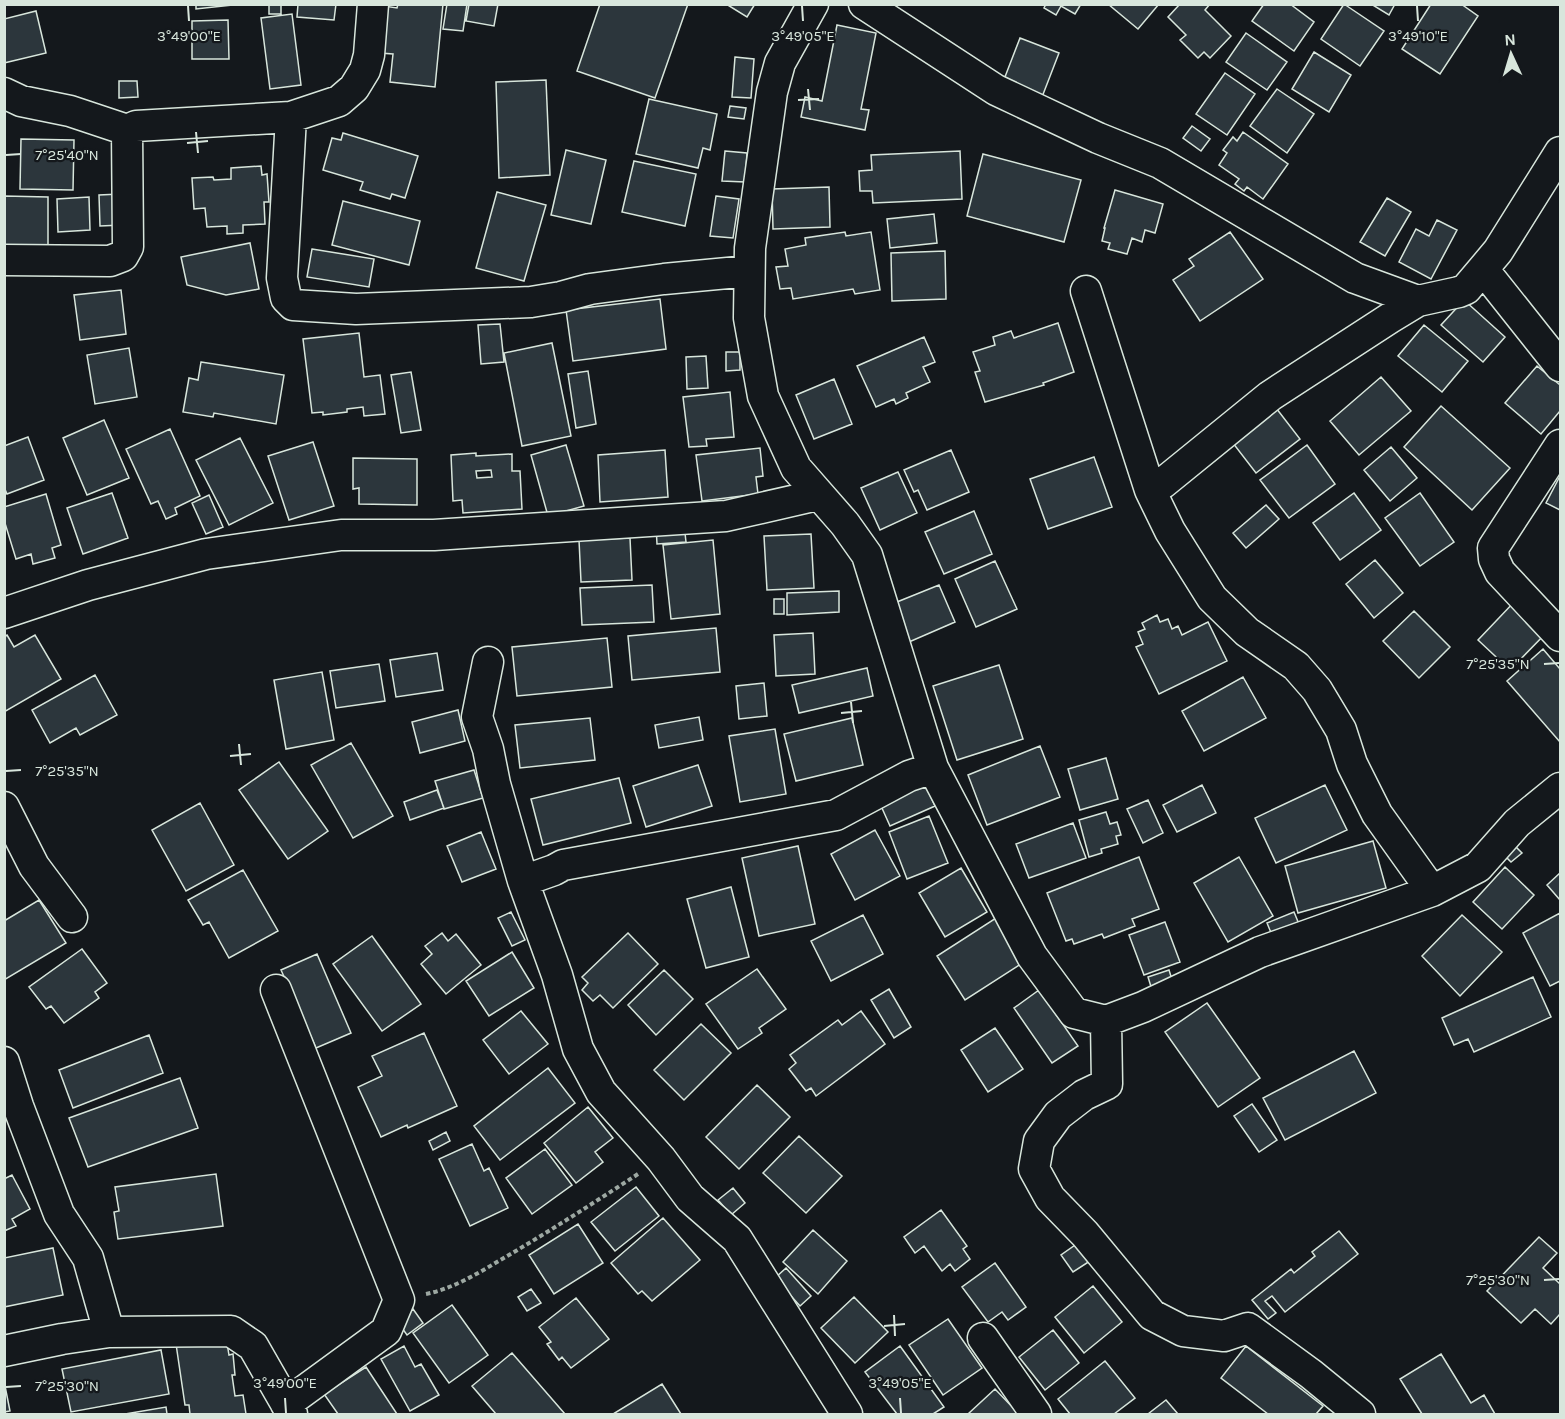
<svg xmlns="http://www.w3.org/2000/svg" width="1565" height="1419" font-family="Karla,sans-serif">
	<rect width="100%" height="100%" fill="#14181c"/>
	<path fill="#2c363c" stroke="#d8e6dc" stroke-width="1.5" fill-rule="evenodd" d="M 196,4 L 232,4 L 232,5 L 196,9 Z
		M 269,4 L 281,4 L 281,14 L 269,14 Z
		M 298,4 L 336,4 L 334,20 L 297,17 Z
		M 398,4 L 443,4 L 435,87 L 390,82 L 393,54 L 380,53 L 384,6 L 397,8 Z
		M 447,4 L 467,4 L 463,31 L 443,29 Z
		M 469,4 L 498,4 L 494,26 L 466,21 Z
		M 600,4 L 688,4 L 655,98 L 577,71 Z
		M 726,4 L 755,4 L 747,17 Z
		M 1046,4 L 1081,4 L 1075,14 L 1061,6 L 1056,15 L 1044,8 Z
		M 1108,4 L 1159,4 L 1138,29 Z
		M 1180,4 L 1210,4 L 1205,10 L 1231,36 L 1210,58 L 1204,52 L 1198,58 L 1180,40 L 1186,35 L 1168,17 Z
		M 1264,4 L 1290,4 L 1314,22 L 1294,51 L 1252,21 Z
		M 1344,4 L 1384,31 L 1360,66 L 1321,39 Z
		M 1371,4 L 1395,4 L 1389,15 Z
		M 1431,4 L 1461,4 L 1478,16 L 1440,74 L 1402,49 Z
		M 36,11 L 46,53 L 4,63 L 4,19 Z
		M 292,14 L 301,85 L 270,89 L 261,18 Z
		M 228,20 L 229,59 L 192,59 L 192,21 Z
		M 837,25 L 876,33 L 861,109 L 869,110 L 865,130 L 801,117 L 805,97 L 822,101 Z
		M 1246,33 L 1287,62 L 1267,90 L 1226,62 Z
		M 1020,38 L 1059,53 L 1042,97 L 1003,82 Z
		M 1314,52 L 1351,75 L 1329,112 L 1292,89 Z
		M 735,57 L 754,59 L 751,98 L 732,97 Z
		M 1225,73 L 1255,94 L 1227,135 L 1196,114 Z
		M 546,80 L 550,175 L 499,178 L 496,82 Z
		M 119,81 L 137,81 L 138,97 L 119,98 Z
		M 1277,89 L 1314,114 L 1287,153 L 1250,126 Z
		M 649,99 L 717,114 L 710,150 L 703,148 L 698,168 L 636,154 Z
		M 730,106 L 746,108 L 744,119 L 728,117 Z
		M 1192,126 L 1210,139 L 1201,151 L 1183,138 Z
		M 1243,132 L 1288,164 L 1263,199 L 1247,187 L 1244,191 L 1235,184 L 1239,179 L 1219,165 L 1227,153 L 1223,150 L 1233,137 L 1237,141 Z
		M 343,133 L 418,156 L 405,198 L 392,194 L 390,199 L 360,190 L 363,182 L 323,170 L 332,138 L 341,140 Z
		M 21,139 L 74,140 L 73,190 L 20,189 Z
		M 566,150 L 606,160 L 591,224 L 551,215 Z
		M 725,151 L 747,153 L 745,182 L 722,181 Z
		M 960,151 L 962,199 L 873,203 L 872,191 L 860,191 L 859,171 L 872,170 L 871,155 Z
		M 983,154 L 1081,180 L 1064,242 L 967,216 Z
		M 634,161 L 696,174 L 685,226 L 622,212 Z
		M 261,166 L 262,175 L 267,174 L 269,202 L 264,202 L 265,224 L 243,225 L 243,233 L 227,234 L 227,226 L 207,227 L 205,208 L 194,209 L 192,178 L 213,177 L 214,180 L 231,179 L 231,168 Z
		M 829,187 L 830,227 L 773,229 L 772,189 Z
		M 1115,190 L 1163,204 L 1155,233 L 1145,230 L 1142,242 L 1132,238 L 1127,254 L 1108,249 L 1110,243 L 1102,241 L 1105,228 L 1104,228 Z
		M 497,192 L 546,205 L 524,281 L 476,268 Z
		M 120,194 L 122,225 L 100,226 L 99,195 Z
		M 4,196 L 48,197 L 48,247 L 4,247 Z
		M 716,196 L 739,199 L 733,238 L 710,236 Z
		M 89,197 L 90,230 L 58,232 L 57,199 Z
		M 1387,198 L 1411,212 L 1385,256 L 1360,242 Z
		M 343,201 L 420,221 L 409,265 L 332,245 Z
		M 934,214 L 937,243 L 890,248 L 887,219 Z
		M 1437,220 L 1457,230 L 1431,279 L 1399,262 L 1416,229 L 1429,236 Z
		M 845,232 L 846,236 L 871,232 L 880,290 L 855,294 L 853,289 L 793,299 L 791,288 L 780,289 L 776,267 L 788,266 L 785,249 L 806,245 L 805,238 Z
		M 1230,232 L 1263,279 L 1200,321 L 1173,280 L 1194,266 L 1189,259 Z
		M 250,243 L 259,289 L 226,295 L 187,285 L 181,257 Z
		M 312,249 L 374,259 L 369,287 L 307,277 Z
		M 945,251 L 946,299 L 892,301 L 891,253 Z
		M 121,290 L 126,334 L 80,340 L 74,295 Z
		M 660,299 L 666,349 L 573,361 L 566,310 Z
		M 1464,300 L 1505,337 L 1483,362 L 1441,325 Z
		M 1058,323 L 1074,372 L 1043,383 L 1044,385 L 985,402 L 975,372 L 980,371 L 973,352 L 995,345 L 993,337 L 1011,331 L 1014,338 Z
		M 500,324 L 504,362 L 481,364 L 478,325 Z
		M 1424,325 L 1468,361 L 1442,392 L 1398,356 Z
		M 359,333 L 364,377 L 380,375 L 385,414 L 364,416 L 363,407 L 347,409 L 347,412 L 323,415 L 323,412 L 312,413 L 303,339 Z
		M 924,337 L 935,362 L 923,367 L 930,382 L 906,393 L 908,398 L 896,404 L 894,399 L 876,407 L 857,366 Z
		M 552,343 L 571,436 L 522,446 L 504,353 Z
		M 129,348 L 137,397 L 95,404 L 87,355 Z
		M 726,352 L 740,352 L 740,370 L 726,371 Z
		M 706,356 L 708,388 L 687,389 L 686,357 Z
		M 201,362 L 284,375 L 276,424 L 214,413 L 213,417 L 183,412 L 189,378 L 198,380 Z
		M 1537,366 L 1560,385 L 1560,411 L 1541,434 L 1505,403 Z
		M 588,371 L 596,424 L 576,428 L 568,374 Z
		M 411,372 L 421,430 L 401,433 L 391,375 Z
		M 1381,377 L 1411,411 L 1359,455 L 1330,421 Z
		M 834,379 L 852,424 L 814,439 L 796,395 Z
		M 730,392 L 734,437 L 706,439 L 707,446 L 689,447 L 683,397 Z
		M 1273,404 L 1300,439 L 1256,473 L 1229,438 Z
		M 1441,406 L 1510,468 L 1472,510 L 1404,447 Z
		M 104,420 L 129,478 L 87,495 L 63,438 Z
		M 170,429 L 200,496 L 175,508 L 177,514 L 166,519 L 158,501 L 151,504 L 126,449 Z
		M 28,437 L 44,480 L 7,494 L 4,487 L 4,446 Z
		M 240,438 L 273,503 L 229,525 L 196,460 Z
		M 313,442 L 334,506 L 289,520 L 268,456 Z
		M 566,445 L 584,506 L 548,516 L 531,455 Z
		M 1307,445 L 1335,484 L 1289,518 L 1260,480 Z
		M 1391,447 L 1417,478 L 1390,501 L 1364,470 Z
		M 760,448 L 763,476 L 756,477 L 758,494 L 702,501 L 696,455 Z
		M 665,450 L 668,497 L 600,502 L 598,455 Z
		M 951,450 L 969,492 L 927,510 L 918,490 L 914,492 L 904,470 Z
		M 476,453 L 476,456 L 512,454 L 512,471 L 520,471 L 522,509 L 463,513 L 462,500 L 453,501 L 451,455 ZM 491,470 L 492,477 L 477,478 L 476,471 Z
		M 1094,457 L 1112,507 L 1048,529 L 1030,479 Z
		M 353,458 L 417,459 L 417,505 L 359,504 L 359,488 L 353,489 Z
		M 898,472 L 917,513 L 880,530 L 861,488 Z
		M 1560,476 L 1560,510 L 1546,503 Z
		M 112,493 L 128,538 L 83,554 L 67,508 Z
		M 1354,493 L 1381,530 L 1340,560 L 1313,523 Z
		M 1420,493 L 1454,542 L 1420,566 L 1385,518 Z
		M 46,494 L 61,545 L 52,548 L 55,558 L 33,564 L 31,554 L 16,559 L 4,520 L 4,507 Z
		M 209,495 L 223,527 L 206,534 L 192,503 Z
		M 1266,505 L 1279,519 L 1246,548 L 1233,533 Z
		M 974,511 L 992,554 L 944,574 L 925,532 Z
		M 684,524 L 686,542 L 657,544 L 656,526 Z
		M 811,534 L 814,588 L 767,590 L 764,536 Z
		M 630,538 L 632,580 L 581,582 L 579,540 Z
		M 713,540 L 720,614 L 671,619 L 663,545 Z
		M 1375,560 L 1403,593 L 1374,618 L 1346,584 Z
		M 995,561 L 1017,609 L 976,627 L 955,579 Z
		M 652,585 L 654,622 L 582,625 L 580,588 Z
		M 939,585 L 955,622 L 909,642 L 892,604 Z
		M 839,591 L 839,612 L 787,615 L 787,593 Z
		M 774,599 L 784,599 L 784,614 L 774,614 Z
		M 1516,600 L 1549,630 L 1510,670 L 1478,640 Z
		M 1414,611 L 1450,647 L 1419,678 L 1383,641 Z
		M 1157,615 L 1160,622 L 1168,619 L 1172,629 L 1178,626 L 1182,635 L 1208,622 L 1227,661 L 1159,694 L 1136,647 L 1143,644 L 1138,632 L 1145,629 L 1142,623 Z
		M 716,628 L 720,672 L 632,680 L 628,636 Z
		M 813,633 L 815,674 L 776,676 L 774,635 Z
		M 7,635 L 14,647 L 35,635 L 61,679 L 4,712 L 4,637 Z
		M 607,638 L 612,687 L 517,696 L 512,647 Z
		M 1543,649 L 1560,669 L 1560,742 L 1507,681 Z
		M 437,653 L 443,690 L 396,697 L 390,660 Z
		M 379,664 L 385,701 L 336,708 L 330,671 Z
		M 999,665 L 1023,739 L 957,760 L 933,686 Z
		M 867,668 L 873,696 L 799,713 L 792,685 Z
		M 322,672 L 334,740 L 286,749 L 274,680 Z
		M 95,675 L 117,715 L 80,735 L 76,728 L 50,743 L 32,710 Z
		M 1243,677 L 1266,718 L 1204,751 L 1182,711 Z
		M 764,683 L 767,716 L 739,719 L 736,686 Z
		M 458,710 L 465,741 L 420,753 L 412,722 Z
		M 699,717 L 703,740 L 659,748 L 655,725 Z
		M 590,718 L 595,760 L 520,768 L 515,725 Z
		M 852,718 L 863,765 L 796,781 L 784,734 Z
		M 775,729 L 786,794 L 740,802 L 729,736 Z
		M 351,743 L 393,816 L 353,838 L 311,765 Z
		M 1040,746 L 1060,797 L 987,825 L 968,775 Z
		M 1106,758 L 1118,799 L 1080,810 L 1068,769 Z
		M 279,762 L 328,831 L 288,859 L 239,790 Z
		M 698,765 L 712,806 L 646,827 L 633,786 Z
		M 474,770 L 483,798 L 444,809 L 435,781 Z
		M 922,777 L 935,806 L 890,826 L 877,797 Z
		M 619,778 L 631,823 L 543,845 L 531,799 Z
		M 1202,785 L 1216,813 L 1177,832 L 1163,805 Z
		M 1325,785 L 1347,830 L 1276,863 L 1255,818 Z
		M 437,790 L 444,808 L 410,820 L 404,802 Z
		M 1148,800 L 1163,833 L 1143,843 L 1127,809 Z
		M 200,803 L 234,865 L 186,891 L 152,830 Z
		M 1106,812 L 1110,824 L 1117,822 L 1121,835 L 1116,836 L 1118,844 L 1101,849 L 1102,853 L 1089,857 L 1079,820 Z
		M 929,816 L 948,863 L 907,879 L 889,832 Z
		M 1073,823 L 1086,858 L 1029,878 L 1016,844 Z
		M 875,830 L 900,876 L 855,900 L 831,854 Z
		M 481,832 L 496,869 L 462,882 L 447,846 Z
		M 1373,841 L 1386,888 L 1298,913 L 1285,866 Z
		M 1511,842 L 1522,853 L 1511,862 L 1501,852 Z
		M 798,846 L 815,924 L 759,936 L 742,858 Z
		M 1139,857 L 1159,909 L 1132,919 L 1135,926 L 1104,938 L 1102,934 L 1074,944 L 1072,939 L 1066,941 L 1047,893 Z
		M 1239,857 L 1273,916 L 1228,942 L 1194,883 Z
		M 1505,867 L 1534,895 L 1502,929 L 1473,902 Z
		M 961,868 L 987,912 L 945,937 L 919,893 Z
		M 243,870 L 278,931 L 229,958 L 209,922 L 203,925 L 188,900 Z
		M 1560,873 L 1560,900 L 1547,885 Z
		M 731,887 L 749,957 L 706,968 L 687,899 Z
		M 39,900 L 66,943 L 4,980 L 4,921 Z
		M 511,912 L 525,940 L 512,946 L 498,918 Z
		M 1294,912 L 1301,929 L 1274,940 L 1267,923 Z
		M 1560,913 L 1560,981 L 1550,986 L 1523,933 Z
		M 863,915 L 883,954 L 831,981 L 811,941 Z
		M 1462,915 L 1502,952 L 1460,996 L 1422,956 Z
		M 996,918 L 1024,962 L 965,1000 L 937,956 Z
		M 1165,922 L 1180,962 L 1144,975 L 1129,935 Z
		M 442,933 L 448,941 L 456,934 L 481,965 L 446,994 L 421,964 L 432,954 L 425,946 Z
		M 628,933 L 658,964 L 613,1008 L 600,995 L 593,1001 L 582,990 L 588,983 L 582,977 Z
		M 372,936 L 421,1004 L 382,1031 L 333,964 Z
		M 82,949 L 107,983 L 95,992 L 99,998 L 64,1023 L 51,1006 L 46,1009 L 29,987 Z
		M 512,952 L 534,988 L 489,1016 L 466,981 Z
		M 317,954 L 351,1033 L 316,1048 L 281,970 Z
		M 757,969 L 786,1009 L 759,1028 L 762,1033 L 738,1049 L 706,1004 Z
		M 664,970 L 693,999 L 656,1035 L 628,1005 Z
		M 1169,970 L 1173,983 L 1152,990 L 1148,977 Z
		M 1533,977 L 1551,1017 L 1474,1052 L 1468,1039 L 1454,1045 L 1442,1018 Z
		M 889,989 L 911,1027 L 894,1038 L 871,1000 Z
		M 1039,990 L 1078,1046 L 1052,1063 L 1014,1008 Z
		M 1207,1003 L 1260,1078 L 1218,1107 L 1165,1032 Z
		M 521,1011 L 548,1044 L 509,1074 L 483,1040 Z
		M 861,1011 L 885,1044 L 816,1096 L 811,1088 L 806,1091 L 789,1069 L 796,1063 L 790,1055 L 838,1020 L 842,1025 Z
		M 701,1024 L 731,1053 L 684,1100 L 654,1070 Z
		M 995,1028 L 1023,1069 L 988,1092 L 961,1050 Z
		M 424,1033 L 457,1106 L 408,1128 L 407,1125 L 381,1137 L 358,1087 L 382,1076 L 372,1056 Z
		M 149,1035 L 163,1073 L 73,1108 L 59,1070 Z
		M 1354,1051 L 1376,1093 L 1285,1140 L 1263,1098 Z
		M 548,1068 L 575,1103 L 500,1160 L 474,1126 Z
		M 180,1078 L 198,1128 L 88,1167 L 69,1118 Z
		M 757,1085 L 790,1117 L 739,1169 L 706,1137 Z
		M 1252,1104 L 1277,1140 L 1259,1152 L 1234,1116 Z
		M 588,1107 L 613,1138 L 595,1152 L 603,1162 L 576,1183 L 544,1143 Z
		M 446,1132 L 450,1141 L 433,1150 L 429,1141 Z
		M 799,1136 L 842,1176 L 806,1213 L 763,1173 Z
		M 472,1144 L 484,1171 L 489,1168 L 508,1208 L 470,1226 L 439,1159 Z
		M 545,1149 L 572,1185 L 532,1214 L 506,1178 Z
		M 216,1174 L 223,1226 L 118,1239 L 114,1212 L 119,1211 L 115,1187 Z
		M 12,1175 L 30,1209 L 12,1219 L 16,1226 L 4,1231 L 4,1179 Z
		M 636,1187 L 659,1216 L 615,1251 L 591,1222 Z
		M 733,1188 L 745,1203 L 731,1215 L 718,1200 Z
		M 941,1210 L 967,1246 L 963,1249 L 970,1259 L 955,1271 L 950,1264 L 942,1271 L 924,1246 L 915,1253 L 904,1237 Z
		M 663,1218 L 700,1260 L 652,1301 L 642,1291 L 638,1294 L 611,1263 Z
		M 578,1224 L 603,1263 L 554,1294 L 529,1255 Z
		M 813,1230 L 847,1261 L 818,1294 L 783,1262 Z
		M 1339,1231 L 1358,1254 L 1285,1312 L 1272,1296 L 1265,1301 L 1276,1313 L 1268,1319 L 1252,1300 L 1291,1269 L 1294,1273 L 1315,1256 L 1312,1252 Z
		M 1539,1237 L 1557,1253 L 1543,1268 L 1560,1284 L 1560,1314 L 1551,1324 L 1535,1309 L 1521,1323 L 1487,1291 Z
		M 1078,1243 L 1090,1261 L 1073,1272 L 1061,1255 Z
		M 53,1248 L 63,1295 L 4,1307 L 4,1258 Z
		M 995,1263 L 1026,1307 L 1008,1320 L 1002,1312 L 988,1322 L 962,1287 Z
		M 786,1268 L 811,1296 L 800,1306 L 775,1278 Z
		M 1093,1286 L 1122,1322 L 1084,1353 L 1055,1317 Z
		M 531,1289 L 541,1303 L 527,1311 L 518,1297 Z
		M 854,1297 L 888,1332 L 855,1363 L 821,1328 Z
		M 576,1298 L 609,1339 L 571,1368 L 562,1357 L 559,1360 L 547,1344 L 551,1342 L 539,1327 Z
		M 452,1305 L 488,1355 L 449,1383 L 413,1333 Z
		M 413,1309 L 423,1323 L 407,1335 L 397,1321 Z
		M 948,1319 L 982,1368 L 943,1395 L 909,1345 Z
		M 1053,1330 L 1079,1363 L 1045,1390 L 1019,1357 Z
		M 226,1337 L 229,1355 L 233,1354 L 235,1375 L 232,1375 L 235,1396 L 243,1395 L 246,1414 L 190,1414 L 189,1405 L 185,1405 L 176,1344 Z
		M 404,1346 L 415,1367 L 421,1364 L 439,1395 L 410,1411 L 381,1359 Z
		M 900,1346 L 944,1407 L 933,1414 L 897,1414 L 865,1372 Z
		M 1246,1346 L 1323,1406 L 1316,1414 L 1268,1414 L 1221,1378 Z
		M 161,1350 L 169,1394 L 71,1412 L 62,1369 Z
		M 512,1353 L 565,1414 L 496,1414 L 472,1386 Z
		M 1441,1354 L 1471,1403 L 1484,1395 L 1495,1414 L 1422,1414 L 1400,1379 Z
		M 1105,1361 L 1135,1398 L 1114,1414 L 1070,1414 L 1058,1399 Z
		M 366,1367 L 397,1414 L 338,1414 L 324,1394 Z
		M 4,1381 L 10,1411 L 4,1412 Z
		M 662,1384 L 681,1414 L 613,1414 Z
		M 995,1389 L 1019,1414 L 968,1414 Z
		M 1166,1400 L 1178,1414 L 1148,1414 Z
		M 166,1407 L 167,1414 L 125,1414 Z"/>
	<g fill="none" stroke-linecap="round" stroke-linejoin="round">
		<defs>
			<path id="minor" d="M 813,4 L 780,63 L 772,92 L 750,248 L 749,318 L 763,396 L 796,468 L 845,524 L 867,555 L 933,768 L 1032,956 L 1074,1013 L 1106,1021 L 1143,1007 L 1260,952 L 1432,891 L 1478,867 L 1517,823 L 1560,788
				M 864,4 L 996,90 L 1098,138 L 1160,163 L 1355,278 L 1418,301
				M 4,93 L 21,101 L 70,111 L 127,130 L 136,126 L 291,117 L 339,101 L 354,88 L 365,70 L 369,55 L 373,4
				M 291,117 L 282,278 L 286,298 L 293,305 L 356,309 L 531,302 L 561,297 L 590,289 L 664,279 L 749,271
				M 4,260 L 110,261 L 123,256 L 128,247 L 127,130
				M 1483,269 L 1560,366
				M 1086,291 L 1150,490 L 1163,483 L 1270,396 L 1390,318 L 1418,301 L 1459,292 L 1466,289 L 1498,251 L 1560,152
				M 1560,445 L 1493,548 L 1494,559 L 1500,572 L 1560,636
				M 1150,490 L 1170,531 L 1212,598 L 1247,632 L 1296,666 L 1317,690 L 1341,730 L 1352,764 L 1377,814 L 1432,891
				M 4,613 L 88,585 L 206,554 L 341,535 L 434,535 L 726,516 L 818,495
				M 488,662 L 477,717 L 488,749 L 495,784 L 523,881 L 557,975 L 578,1049 L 601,1092 L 661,1159 L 690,1198 L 737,1239 L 847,1414
				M 4,807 L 34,866 L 72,917
				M 523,881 L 554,870 L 563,865 L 836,815 L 909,776 L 933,768
				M 276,990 L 399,1300 L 386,1331 L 286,1404
				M 1106,1021 L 1107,1084 L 1084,1095 L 1058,1115 L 1039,1141 L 1034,1169 L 1050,1198 L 1085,1234 L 1152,1315 L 1183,1331 L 1224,1336 L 1248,1328 L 1311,1374 L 1360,1414
				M 4,1062 L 18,1106 L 59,1214 L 88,1258 L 109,1332
				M 983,1338 L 1036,1414
				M 4,1351 L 62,1339 L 109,1332 L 231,1331 L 253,1346 L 292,1414"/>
		</defs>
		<use href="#minor" stroke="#d8e6dc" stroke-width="33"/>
		<path stroke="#9da8a2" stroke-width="4" stroke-dasharray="4.5 3" stroke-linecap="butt" d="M 426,1294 C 456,1288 483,1270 509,1255 C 553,1229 595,1202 638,1174"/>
		<use href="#minor" stroke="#14181c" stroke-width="30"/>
	</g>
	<path fill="none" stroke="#d8e6dc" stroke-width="2" d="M 188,6 L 189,21M 802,6 L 803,21M 1417,6 L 1418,21M 808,89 L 810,110M 798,100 L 819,99M 196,132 L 198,153M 187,143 L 208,141M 6,155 L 21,154M 1544,664 L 1559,663M 851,702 L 853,723M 841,713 L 862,711M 239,744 L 241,765M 230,756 L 251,754M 6,771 L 21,770M 1544,1280 L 1559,1279M 894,1315 L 895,1336M 884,1326 L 905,1324M 6,1387 L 21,1386M 285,1398 L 286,1413M 900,1398 L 901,1413"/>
	<g font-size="15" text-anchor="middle" fill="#d8e6dc" stroke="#14181c" stroke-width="4.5" stroke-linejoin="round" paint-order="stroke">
		<text x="189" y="41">3°49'00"E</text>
		<text x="803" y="41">3°49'05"E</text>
		<text x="1418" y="41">3°49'10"E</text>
		<text x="67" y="160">7°25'40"N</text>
		<text x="1498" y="669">7°25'35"N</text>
		<text x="67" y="776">7°25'35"N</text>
		<text x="1498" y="1285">7°25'30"N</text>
		<text x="285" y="1388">3°49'00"E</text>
		<text x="900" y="1388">3°49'05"E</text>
		<text x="67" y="1391">7°25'30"N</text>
	</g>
	<rect width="1565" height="1419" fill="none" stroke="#d8e6dc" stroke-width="12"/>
	<g transform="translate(1511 54) rotate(356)" stroke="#14181c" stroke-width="4.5" paint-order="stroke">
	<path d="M0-4.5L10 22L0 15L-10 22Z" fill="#d8e6dc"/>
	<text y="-9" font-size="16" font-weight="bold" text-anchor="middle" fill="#d8e6dc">N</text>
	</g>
</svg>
